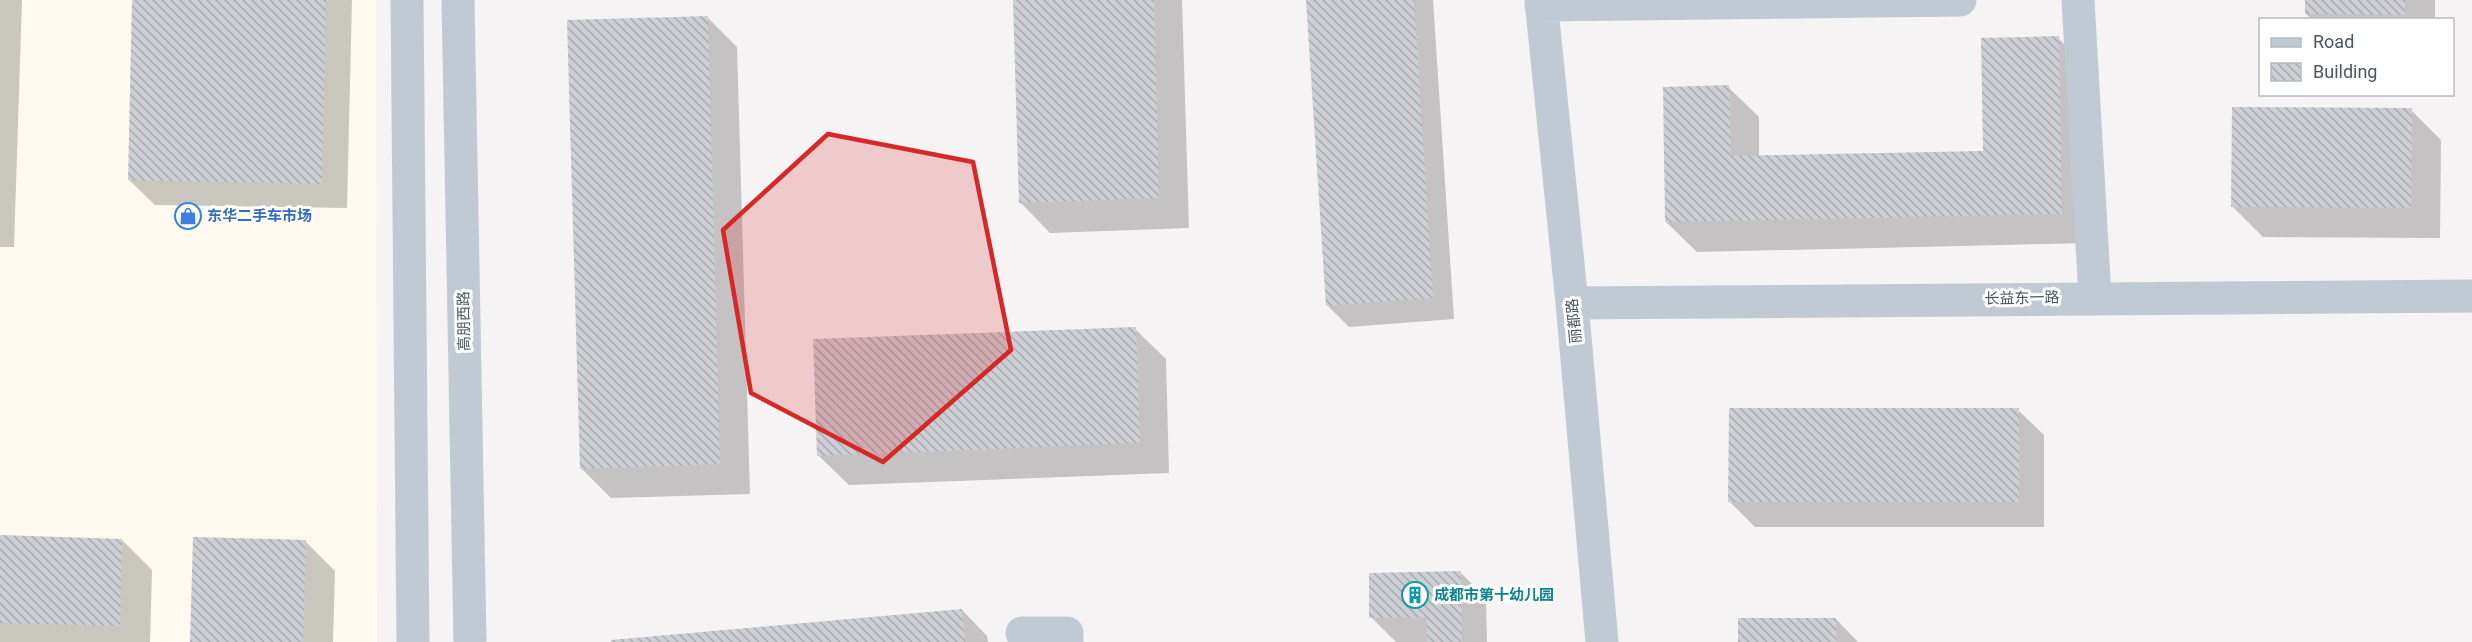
<svg xmlns="http://www.w3.org/2000/svg" width="2472" height="642" font-family="Roboto,'Noto Sans SC',sans-serif">
	<defs>
		<pattern id="building-back-hatch" width="6" height="6" patternUnits="userSpaceOnUse" patternTransform="scale(1.5)"><rect width="6" height="6" fill="#cdcfd5"/><path d="M-1 5l2 2M0 0l6 6M5-1l2 2" fill="none" stroke="#a8abb0"/></pattern>
	</defs>
	<rect width="100%" height="100%" fill="#f5f3f3"/>
	<path fill="#fdf9ef" d="M 0,0 L 376,0 L 377,642 L 0,642 Z"/>
	<path fill="#0003" d="M 0,0 L 22,0 L 14,247 L 0,247 Z
		M 134,0 L 352,0 L 347,208 L 155,205 L 129,180 Z
		M 1014,0 L 1182,0 L 1189,228 L 1050,233 L 1020,202 Z
		M 1307,0 L 1433,0 L 1454,319 L 1349,327 L 1327,305 Z
		M 2306,0 L 2435,0 L 2435,20 L 2312,20 L 2306,14 Z
		M 707,17 L 737,47 L 750,494 L 611,498 L 581,468 Z
		M 2058,38 L 2088,68 L 2091,243 L 1697,252 L 1666,222 L 1728,87 L 1759,117 L 1759,157 L 1985,152 Z
		M 2411,110 L 2441,140 L 2440,238 L 2263,237 L 2233,207 Z
		M 1135,329 L 1166,359 L 1169,473 L 849,485 L 818,455 Z
		M 2018,410 L 2044,435 L 2044,527 L 1755,527 L 1730,502 Z
		M 0,537 L 122,540 L 152,570 L 150,642 L 0,642 Z
		M 305,541 L 335,571 L 333,642 L 192,642 Z
		M 1461,573 L 1486,598 L 1487,642 L 1396,642 L 1371,617 Z
		M 962,610 L 987,636 L 988,642 L 610,642 Z
		M 1836,619 L 1858,642 L 1740,642 Z"/>
	<path fill="url(#building-back-hatch)" d="M 132,0 L 326,0 L 322,184 L 128,180 Z
		M 1013,0 L 1154,0 L 1159,198 L 1019,203 Z
		M 1306,0 L 1414,0 L 1433,298 L 1326,306 Z
		M 2305,0 L 2405,0 L 2405,15 L 2305,14 Z
		M 708,16 L 720,464 L 580,469 L 567,20 Z
		M 2059,36 L 2062,214 L 1665,222 L 1663,87 L 1729,85 L 1731,156 L 1983,151 L 1981,38 Z
		M 2232,107 L 2412,108 L 2411,208 L 2231,207 Z
		M 1136,327 L 1140,443 L 817,456 L 813,339 Z
		M 1729,408 L 2019,408 L 2019,502 L 1728,502 Z
		M 0,535 L 122,539 L 120,626 L 0,623 Z
		M 193,537 L 306,540 L 303,642 L 190,642 Z
		M 1461,571 L 1462,642 L 1427,642 L 1426,617 L 1369,618 L 1369,573 Z
		M 962,609 L 965,642 L 611,642 L 611,640 Z
		M 1738,618 L 1836,618 L 1836,642 L 1738,642 Z"/>
	<g fill="none" stroke-linecap="round" stroke-linejoin="round">
		<path stroke="#c1cad2" stroke-width="33" d="M 407,0 L 413,642
			M 458,0 L 470,642
			M 1541,0 L 1572,303 L 1602,642
			M 2078,0 L 2095,297
			M 1541,5 L 1960,0
			M 1572,303 L 2472,296
			M 1022,633 L 1067,633 L 1067,642"/>
	</g>
	<path fill="#d62828" fill-opacity="0.2" stroke="#d62828" stroke-width="4.5" stroke-linejoin="round" d="M 828,134 L 973,162 L 1011,350 L 883,462 L 751,393 L 723,230 Z"/>
	<defs>
		<symbol id="shop-ring" viewBox="-11 -11 22 22"><circle r="9.5" fill="#fff" stroke="#3f7fe0" stroke-width="1.5"/><path d="M-5-2.5h2.3a2.7 3.5 0 0 1 5.4 0H5L5.5 6h-11ZM-1.5-2.5h3a1.5 2.3 0 0 0-3 0Z" fill="#3f7fe0"/></symbol>
		<symbol id="building-ring" viewBox="-11 -11 22 22"><circle r="9.5" fill="#fff" stroke="#0f9aa8" stroke-width="1.5"/><path d="M-4-6H4V6H1V3H-1V6H-4ZM-2.5-4.3h1.7v1.8h-1.7ZM.8-4.3h1.7v1.8H.8ZM-2.5-1h1.7V.8h-1.7ZM.8-1h1.7V.8H.8Z" fill="#0f9aa8"/></symbol>
	</defs>
	<g fill-rule="evenodd">
		<use href="#shop-ring" x="173" y="201" width="30" height="30"/>
		<use href="#building-ring" x="1400" y="580" width="30" height="30"/>
	</g>
	<g text-anchor="middle" dominant-baseline="central" stroke-width="6" stroke-linejoin="round" paint-order="stroke">
		<g font-size="15" font-weight="bold" fill="#366cbe" stroke="#fff" text-anchor="start">
			<text x="207" y="216">东华二手车市场</text>
		</g>
		<g font-size="15" fill="#4a5661" stroke="#fff">
			<text transform="translate(2022 298) rotate(-1)">长益东一路</text>
			<text transform="translate(464 321) rotate(-91)">高朋西路</text>
			<text transform="translate(1574 321) rotate(-95)">丽都路</text>
		</g>
		<g font-size="15" font-weight="bold" fill="#0d838f" stroke="#fff" text-anchor="start">
			<text x="1434" y="595">成都市第十幼儿园</text>
		</g>
	</g>
	<rect x="2259" y="18" width="195" height="78" fill="#ffffff" stroke="#b7bbc0" stroke-width="1.5"/>
	<rect x="2271" y="38" width="30" height="9" fill="#c1cad2" stroke="#b7bbc0" stroke-width="1.5"/>
	<text x="2313" y="48" font-size="18" fill="#4a5661">Road</text>
	<rect x="2271" y="63" width="30" height="18" fill="url(#building-back-hatch)" stroke="#b7bbc0" stroke-width="1.5"/>
	<text x="2313" y="78" font-size="18" fill="#4a5661">Building</text>
</svg>
